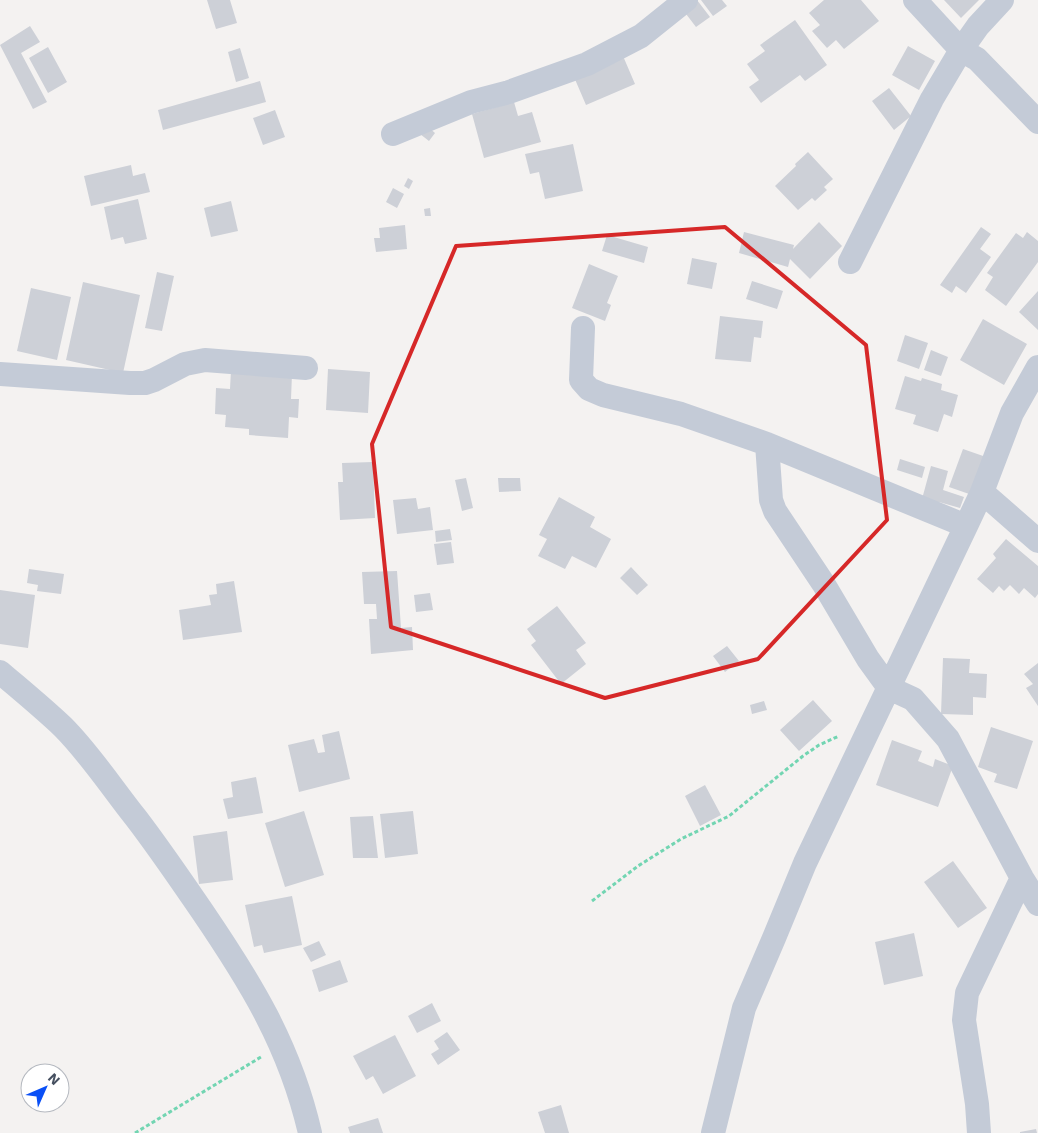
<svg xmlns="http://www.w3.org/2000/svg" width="1038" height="1133" font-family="'Work Sans',sans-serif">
	<rect width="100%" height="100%" fill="#f4f2f1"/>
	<path fill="#cdd0d7" d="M 207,0 L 230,0 L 237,23 L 216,29 Z
		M 697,0 L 710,17 L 696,27 L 683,10 Z
		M 701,0 L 722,0 L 727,6 L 713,16 Z
		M 824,0 L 861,0 L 879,21 L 844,49 L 836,40 L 827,48 L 812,31 L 820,25 L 809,13 Z
		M 944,0 L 979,0 L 961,18 Z
		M 795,20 L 827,65 L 805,81 L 800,75 L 761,103 L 749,87 L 759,80 L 747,64 L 765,51 L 760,45 Z
		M 30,26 L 40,42 L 21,53 L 47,102 L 33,109 L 0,45 Z
		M 908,46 L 935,61 L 919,90 L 892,75 Z
		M 48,47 L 67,82 L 48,93 L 29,58 Z
		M 240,48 L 249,78 L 236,82 L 228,52 Z
		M 623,56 L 635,84 L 586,105 L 574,77 Z
		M 260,81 L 266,102 L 163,130 L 158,110 Z
		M 889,88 L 911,116 L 894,130 L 872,101 Z
		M 514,102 L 518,116 L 532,112 L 541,142 L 484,158 L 472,114 Z
		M 275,110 L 285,137 L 263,145 L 253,118 Z
		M 427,126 L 435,133 L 429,141 L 420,134 Z
		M 573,144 L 583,191 L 545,199 L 539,172 L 530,174 L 525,154 Z
		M 808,152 L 833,179 L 824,187 L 827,190 L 815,201 L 812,198 L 798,210 L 775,186 L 796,166 L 795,164 Z
		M 131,165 L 133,176 L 145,173 L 150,192 L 91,206 L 84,176 Z
		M 408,178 L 413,181 L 409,189 L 404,186 Z
		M 393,188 L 404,194 L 397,208 L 386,202 Z
		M 138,199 L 147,239 L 125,244 L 123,237 L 111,240 L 104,207 Z
		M 231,201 L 238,231 L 211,237 L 204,208 Z
		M 430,208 L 431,216 L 425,216 L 424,209 Z
		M 819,222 L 842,246 L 810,279 L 790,259 L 788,267 L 739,253 L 744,232 L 794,245 L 793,249 Z
		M 405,225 L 407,249 L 376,252 L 374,238 L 380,238 L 379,228 Z
		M 981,227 L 991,234 L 980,249 L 991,257 L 966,293 L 956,286 L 952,293 L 940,285 Z
		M 1027,232 L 1038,241 L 1038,262 L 1006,306 L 985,290 L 993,277 L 987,273 L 1016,233 L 1023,238 Z
		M 607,235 L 648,247 L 644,263 L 602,251 Z
		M 692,258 L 717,263 L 712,289 L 687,284 Z
		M 589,264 L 618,276 L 607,303 L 611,305 L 605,321 L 572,308 Z
		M 157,272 L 174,276 L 162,331 L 145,328 Z
		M 752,281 L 783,291 L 777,309 L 746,299 Z
		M 83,282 L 140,295 L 123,373 L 66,360 Z
		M 31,288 L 71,297 L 57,360 L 17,351 Z
		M 1038,291 L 1038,330 L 1019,312 Z
		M 720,316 L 763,321 L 761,338 L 754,337 L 751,362 L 715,359 Z
		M 983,319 L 1027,344 L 1004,385 L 960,360 Z
		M 905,335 L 928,343 L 919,369 L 897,361 Z
		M 931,350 L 948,357 L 941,376 L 924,370 Z
		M 328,369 L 370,372 L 368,413 L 326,410 Z
		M 231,370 L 292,374 L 291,399 L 299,399 L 298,418 L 289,417 L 288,438 L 249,435 L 249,429 L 225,427 L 226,415 L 215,414 L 216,388 L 230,389 Z
		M 905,376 L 921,381 L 922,378 L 942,384 L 941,390 L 958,395 L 952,417 L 944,414 L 938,432 L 913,424 L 916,415 L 895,409 Z
		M 963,449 L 986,457 L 972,495 L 949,487 Z
		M 900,459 L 925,467 L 922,478 L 897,470 Z
		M 373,462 L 375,518 L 340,520 L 338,482 L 343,482 L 342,463 Z
		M 931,466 L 948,471 L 943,490 L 964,497 L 960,508 L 939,502 L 939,503 L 922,499 Z
		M 466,478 L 473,508 L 462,511 L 455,480 Z
		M 498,478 L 520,478 L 521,491 L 499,492 Z
		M 559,497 L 595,517 L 590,527 L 611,539 L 596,568 L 572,556 L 565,569 L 538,556 L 547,539 L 539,535 Z
		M 416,498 L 418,509 L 430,507 L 433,530 L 397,534 L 393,500 Z
		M 450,529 L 452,540 L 436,542 L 435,531 Z
		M 1006,539 L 1038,566 L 1038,594 L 1035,598 L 1024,588 L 1019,594 L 1010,585 L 1004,591 L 999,586 L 993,593 L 977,579 L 996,558 L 993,554 Z
		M 451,542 L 454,563 L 437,565 L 434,544 Z
		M 631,567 L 648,585 L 637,595 L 620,578 Z
		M 29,569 L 64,574 L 61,594 L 37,591 L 38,585 L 27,583 Z
		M 397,571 L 401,628 L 412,627 L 413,650 L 371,654 L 369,619 L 377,619 L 376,604 L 364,604 L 362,572 Z
		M 234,581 L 242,632 L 183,640 L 179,610 L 211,605 L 209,595 L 217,594 L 216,584 Z
		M 0,590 L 35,595 L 28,648 L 0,644 Z
		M 430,593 L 433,610 L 416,612 L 414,595 Z
		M 557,606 L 586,643 L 576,650 L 586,664 L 561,684 L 531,645 L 536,641 L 527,629 Z
		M 727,646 L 739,661 L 725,672 L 713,656 Z
		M 943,658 L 970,659 L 969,673 L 987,674 L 986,698 L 973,697 L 973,715 L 941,714 Z
		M 1038,663 L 1038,706 L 1026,688 L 1033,684 L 1024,674 Z
		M 813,700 L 832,721 L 799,751 L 780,730 Z
		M 764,701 L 767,710 L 752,714 L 750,705 Z
		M 991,727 L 1033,741 L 1017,789 L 994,782 L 997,774 L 978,767 Z
		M 339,731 L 350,779 L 299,792 L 288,745 L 314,739 L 318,753 L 325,752 L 322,735 Z
		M 892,740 L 922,751 L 918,761 L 933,767 L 935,759 L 953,766 L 938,807 L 876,785 Z
		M 256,777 L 263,813 L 228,819 L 223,799 L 233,797 L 231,782 Z
		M 705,785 L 721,815 L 700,826 L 685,796 Z
		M 304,811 L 324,875 L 285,887 L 265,823 Z
		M 413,811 L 418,854 L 385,858 L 380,814 Z
		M 373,816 L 378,858 L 353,858 L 350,817 Z
		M 227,831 L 233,880 L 199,884 L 193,836 Z
		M 953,861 L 987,908 L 958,928 L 924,882 Z
		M 292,896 L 302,945 L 264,953 L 262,945 L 254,947 L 245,905 Z
		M 914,933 L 923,976 L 884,985 L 875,942 Z
		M 319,941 L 326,955 L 311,962 L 303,948 Z
		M 340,960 L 348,982 L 319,992 L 312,970 Z
		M 432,1003 L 441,1021 L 417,1033 L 408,1016 Z
		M 447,1032 L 460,1050 L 438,1065 L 431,1054 L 439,1049 L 434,1041 Z
		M 395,1035 L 416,1076 L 383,1094 L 373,1076 L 366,1080 L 353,1056 Z
		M 561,1105 L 569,1133 L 545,1133 L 538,1112 Z
		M 378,1118 L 383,1133 L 350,1133 L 348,1127 Z
		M 1036,1129 L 1037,1133 L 1020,1133 L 1020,1132 Z"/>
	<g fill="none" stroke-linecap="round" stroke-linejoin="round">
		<path stroke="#72d5b2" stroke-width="3" stroke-dasharray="4 2.5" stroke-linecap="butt" d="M 592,901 L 638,866 L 681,839 L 729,816 L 803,756 L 819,745 L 839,736
			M 135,1133 L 261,1057"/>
		<path stroke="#c4cbd7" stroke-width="24" d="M 915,0 L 961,50 L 977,59 L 1038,122
			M 393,134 L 471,102 L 509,92 L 587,64 L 641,36 L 686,0
			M 850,262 L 932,99 L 961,50 L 978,26 L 1002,0
			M 583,328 L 581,380 L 589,389 L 603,395 L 681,414 L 767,444 L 966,526
			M 0,374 L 130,383 L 145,383 L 154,380 L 185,364 L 205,360 L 306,368
			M 767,444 L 771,500 L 775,511 L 823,583 L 868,659 L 889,688 L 913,699 L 948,739 L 1022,878 L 1038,904
			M 982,492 L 1038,541
			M 0,672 C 21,690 43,708 63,727 C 90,754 112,788 136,818 C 159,848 180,879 202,911 C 251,983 290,1046 310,1133
			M 713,1133 L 744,1008 L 774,938 L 805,863 L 966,526 L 982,492 L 1012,413 L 1038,367
			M 979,1133 L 977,1104 L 964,1020 L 967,993 L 1022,878"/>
	</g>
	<path fill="none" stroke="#d62828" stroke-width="4" stroke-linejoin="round" d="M 725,227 L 866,345 L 887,520 L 758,659 L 605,698 L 391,627 L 372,444 L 456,246 Z"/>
	<g transform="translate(45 1088) rotate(45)"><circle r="24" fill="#ffffff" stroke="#b5b9c0"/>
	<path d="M0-4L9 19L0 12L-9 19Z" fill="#0a4ff6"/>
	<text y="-8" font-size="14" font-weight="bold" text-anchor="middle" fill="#475161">N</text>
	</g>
</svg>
